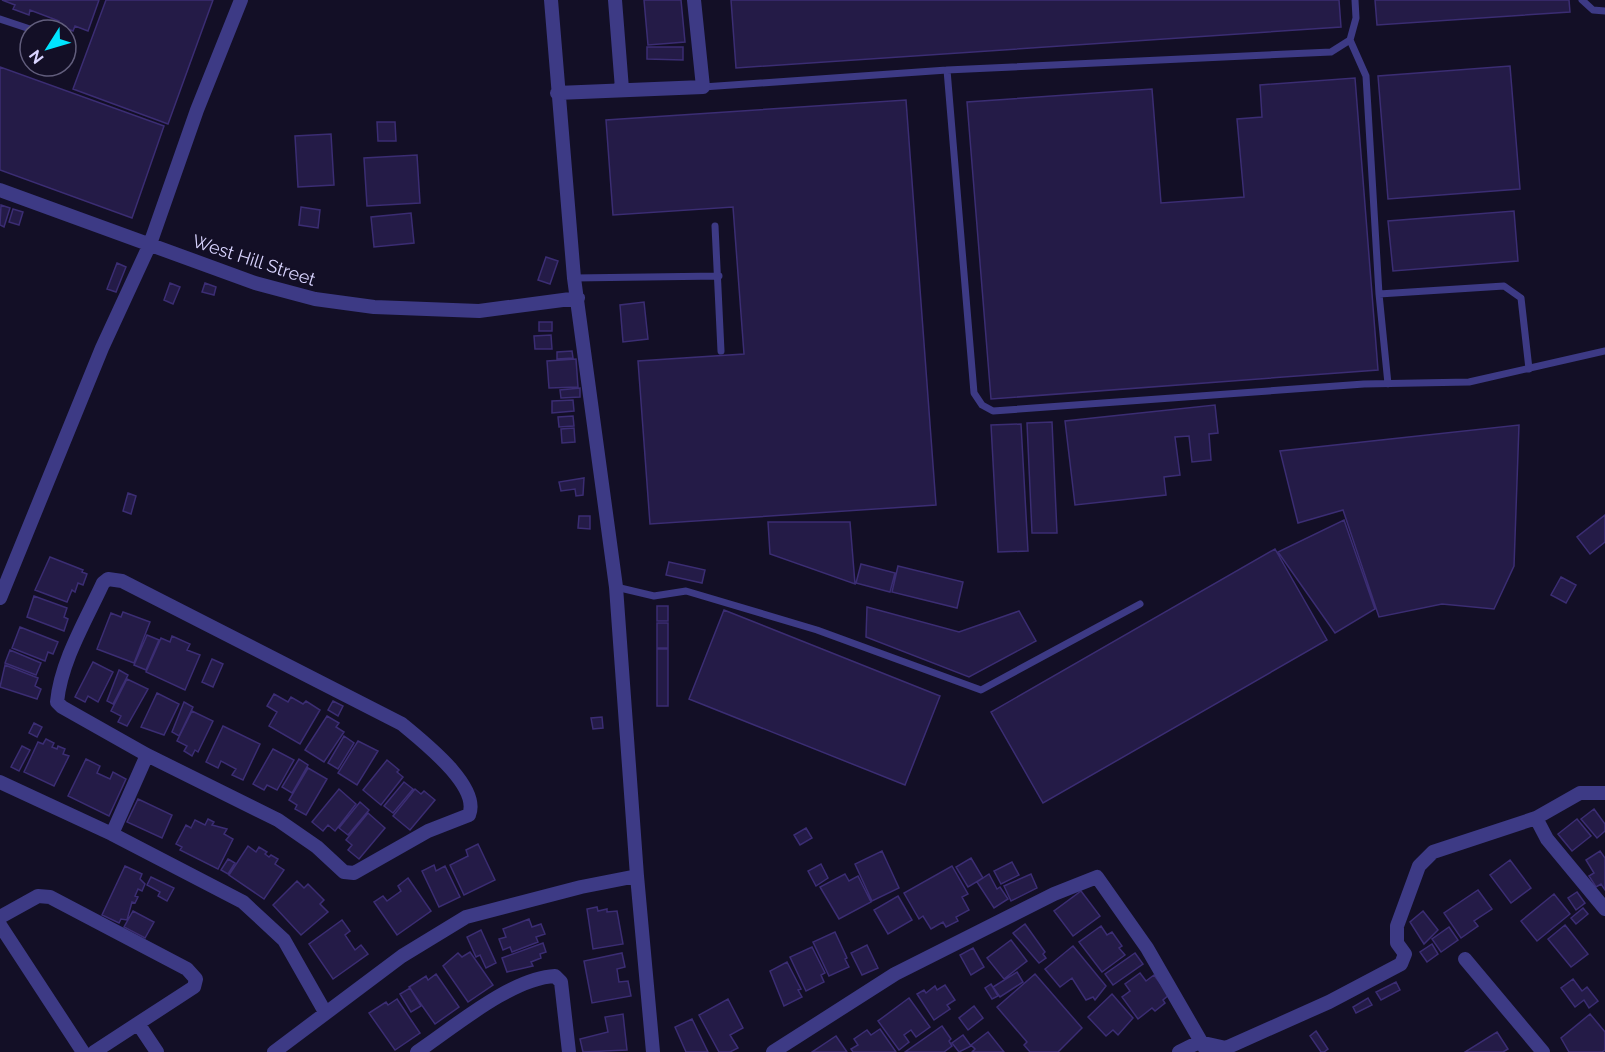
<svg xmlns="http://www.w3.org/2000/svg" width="1605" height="1052" font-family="Raleway,sans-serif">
	<rect width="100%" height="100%" fill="#130f26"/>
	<path fill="#241b47" stroke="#3b2d73" stroke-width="1.5" d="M 2,0 L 99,0 L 88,31 L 75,26 L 73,31 L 58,25 L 59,21 L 30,10 L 29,15 L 13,9 L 15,5 Z
		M 106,0 L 213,0 L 168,124 L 73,89 Z
		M 644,0 L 681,0 L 685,42 L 648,45 Z
		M 731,0 L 1339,0 L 1341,27 L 736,68 Z
		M 1375,0 L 1569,0 L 1570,12 L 1377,25 Z
		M 647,47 L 683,47 L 683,60 L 647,59 Z
		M 1510,66 L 1520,189 L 1388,199 L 1378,76 Z
		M 0,67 L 164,126 L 132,218 L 0,170 Z
		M 1355,78 L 1378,370 L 991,399 L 967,102 L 1152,89 L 1161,203 L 1244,197 L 1237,119 L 1262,117 L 1260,85 Z
		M 906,100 L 936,505 L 650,524 L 638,361 L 744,354 L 733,207 L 613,215 L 606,120 Z
		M 377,122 L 395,122 L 396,141 L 378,141 Z
		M 331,134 L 334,185 L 298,187 L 295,136 Z
		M 417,155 L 420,203 L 367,206 L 364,158 Z
		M 1,205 L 10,208 L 4,227 L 0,225 Z
		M 301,207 L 320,210 L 318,228 L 299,225 Z
		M 13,209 L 23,212 L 19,225 L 9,222 Z
		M 1514,211 L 1518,261 L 1393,271 L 1388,221 Z
		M 411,213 L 414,243 L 374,247 L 371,217 Z
		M 546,257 L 558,261 L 550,284 L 538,280 Z
		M 117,263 L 126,267 L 116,292 L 107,289 Z
		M 170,283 L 180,287 L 173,304 L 164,300 Z
		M 205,283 L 216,287 L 214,295 L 202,292 Z
		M 644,302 L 648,339 L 623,342 L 620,305 Z
		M 539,322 L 552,322 L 552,331 L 539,331 Z
		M 551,335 L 552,349 L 535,349 L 534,336 Z
		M 572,351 L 573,358 L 557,359 L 557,352 Z
		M 576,359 L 578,387 L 549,388 L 547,361 Z
		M 580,388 L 580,397 L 561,398 L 560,390 Z
		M 573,400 L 574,411 L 552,413 L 552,401 Z
		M 1215,405 L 1218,433 L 1209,434 L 1211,460 L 1192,462 L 1189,436 L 1175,437 L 1180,475 L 1164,477 L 1166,495 L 1075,505 L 1065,421 Z
		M 573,416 L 574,426 L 559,427 L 558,417 Z
		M 1052,422 L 1057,533 L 1032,533 L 1027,423 Z
		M 1021,424 L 1028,551 L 998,552 L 991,425 Z
		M 1519,425 L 1514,566 L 1494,609 L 1442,604 L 1379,617 L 1343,510 L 1298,523 L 1280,451 Z
		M 574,428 L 575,442 L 562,443 L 561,429 Z
		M 584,478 L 583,495 L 576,496 L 575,489 L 561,491 L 559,482 Z
		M 128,493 L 136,496 L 131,514 L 123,511 Z
		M 1605,515 L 1605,542 L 1590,554 L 1577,537 Z
		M 579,516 L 590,516 L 590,529 L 578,528 Z
		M 1344,520 L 1375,609 L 1335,633 L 1278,552 Z
		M 768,522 L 850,522 L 855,584 L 770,554 Z
		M 1275,549 L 1327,640 L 1043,803 L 991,712 Z
		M 50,557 L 83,570 L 82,572 L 87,574 L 83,585 L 78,583 L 75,592 L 72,590 L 67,602 L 35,590 Z
		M 669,562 L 705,570 L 702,583 L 666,575 Z
		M 861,564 L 895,573 L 890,592 L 856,583 Z
		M 898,566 L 963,582 L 957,608 L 892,592 Z
		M 1561,577 L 1576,585 L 1566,603 L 1551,595 Z
		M 34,596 L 67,608 L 64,617 L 68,619 L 64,631 L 27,617 Z
		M 657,606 L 668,606 L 668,621 L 657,621 Z
		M 867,607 L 959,632 L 1019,611 L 1036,641 L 969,677 L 866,637 Z
		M 724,610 L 940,696 L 905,785 L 689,699 Z
		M 123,612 L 150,622 L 134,663 L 97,649 L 111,613 L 121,617 Z
		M 657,623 L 668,623 L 668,648 L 657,648 Z
		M 20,627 L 58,642 L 53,654 L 48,652 L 45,661 L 12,648 Z
		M 147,635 L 159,640 L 146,670 L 134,665 Z
		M 172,636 L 190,644 L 187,650 L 200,655 L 185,690 L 146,672 L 161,638 L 170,642 Z
		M 657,649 L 668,649 L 668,706 L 657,706 Z
		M 10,650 L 41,663 L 36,675 L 5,663 Z
		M 212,659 L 223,664 L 213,687 L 202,682 Z
		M 93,662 L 113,672 L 98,702 L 88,696 L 85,702 L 75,697 Z
		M 5,665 L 38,678 L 35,686 L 41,689 L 37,699 L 0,687 Z
		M 119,670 L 128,675 L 113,704 L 107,701 Z
		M 127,679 L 148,689 L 127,726 L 118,722 L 121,716 L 111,711 Z
		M 157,693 L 179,704 L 164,735 L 141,727 Z
		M 274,694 L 288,702 L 291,697 L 303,704 L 306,701 L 320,710 L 300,744 L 269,726 L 277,712 L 267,706 Z
		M 333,701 L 343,706 L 338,716 L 328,710 Z
		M 184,702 L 193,707 L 179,736 L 172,732 Z
		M 192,711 L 213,721 L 198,752 L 195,750 L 192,756 L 184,751 L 187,746 L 177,741 Z
		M 327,716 L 339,723 L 336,727 L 344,732 L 324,762 L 305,750 Z
		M 602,717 L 603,728 L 593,729 L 591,718 Z
		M 34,723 L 42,727 L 37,737 L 29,733 Z
		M 223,726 L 260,744 L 243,780 L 232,775 L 236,769 L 221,761 L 218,768 L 206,762 Z
		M 344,736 L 354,743 L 338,769 L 328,763 Z
		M 46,739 L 54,743 L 52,747 L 57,749 L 58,746 L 65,749 L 63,754 L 69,756 L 54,786 L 24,772 L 38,742 L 43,744 Z
		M 358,741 L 378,751 L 357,785 L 338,773 Z
		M 22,746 L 30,750 L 19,771 L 11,767 Z
		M 273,749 L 294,760 L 277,790 L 267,785 L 264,790 L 253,784 Z
		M 86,759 L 100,766 L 97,773 L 110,779 L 113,772 L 126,779 L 109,816 L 68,796 Z
		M 299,759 L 308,765 L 292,793 L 282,787 Z
		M 387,760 L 399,770 L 397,772 L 403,777 L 381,805 L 363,790 Z
		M 308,768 L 327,779 L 306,815 L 295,809 L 297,805 L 289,800 Z
		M 404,782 L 413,789 L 393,813 L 384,806 Z
		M 339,789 L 356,804 L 335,831 L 328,825 L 323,831 L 312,822 Z
		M 415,789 L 421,794 L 424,791 L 435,800 L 410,830 L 393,816 Z
		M 138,799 L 172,815 L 162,838 L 127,822 Z
		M 360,802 L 369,810 L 348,835 L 339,828 Z
		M 1594,809 L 1605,824 L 1605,831 L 1597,838 L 1581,819 Z
		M 368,813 L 385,828 L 359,859 L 348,850 L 352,845 L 346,840 Z
		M 208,819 L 214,822 L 212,825 L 227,829 L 224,834 L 233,839 L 218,869 L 180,850 L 182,847 L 176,844 L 186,825 L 191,828 L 195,820 L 205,825 Z
		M 1577,819 L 1591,836 L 1572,851 L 1558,834 Z
		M 806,828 L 812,838 L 800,845 L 794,835 Z
		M 478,844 L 495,880 L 464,895 L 450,865 L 468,856 L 466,850 Z
		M 248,846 L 256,852 L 259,847 L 267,852 L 265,854 L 269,857 L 271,855 L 278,859 L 275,864 L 284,870 L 264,899 L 229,875 Z
		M 882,851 L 899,888 L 872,901 L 855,864 Z
		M 1600,851 L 1605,858 L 1605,890 L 1601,884 L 1596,887 L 1589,876 L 1594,873 L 1586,860 Z
		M 971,858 L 983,878 L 968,887 L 956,867 Z
		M 228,859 L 235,863 L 228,874 L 221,870 Z
		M 1510,860 L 1531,888 L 1511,903 L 1490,875 Z
		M 1012,862 L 1019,875 L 1001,884 L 994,871 Z
		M 821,864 L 828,878 L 816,886 L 808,871 Z
		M 434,865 L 436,871 L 445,866 L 460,897 L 439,907 L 422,871 Z
		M 125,866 L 142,874 L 140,879 L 145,884 L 142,891 L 138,889 L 135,896 L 138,897 L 135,903 L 132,902 L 127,920 L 121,919 L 119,923 L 102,915 Z
		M 952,866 L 968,894 L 962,897 L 969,910 L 956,917 L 958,921 L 946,927 L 943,922 L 931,929 L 923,916 L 919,919 L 904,893 Z
		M 845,874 L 849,881 L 858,876 L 871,902 L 839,919 L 820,887 Z
		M 989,874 L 997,889 L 1000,887 L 1008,899 L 994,908 L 977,882 Z
		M 1031,874 L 1037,888 L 1011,901 L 1004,886 Z
		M 151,877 L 174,888 L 167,901 L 158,896 L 160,892 L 147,885 Z
		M 408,878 L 431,911 L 397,935 L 374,902 L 383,896 L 387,901 L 401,891 L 398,886 Z
		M 297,881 L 304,888 L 308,884 L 324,900 L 320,904 L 328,912 L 301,935 L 273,905 Z
		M 1478,890 L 1492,909 L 1474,921 L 1478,926 L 1461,938 L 1444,913 Z
		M 1081,891 L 1100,916 L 1073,936 L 1054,911 Z
		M 1577,892 L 1585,903 L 1576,910 L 1568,898 Z
		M 1554,894 L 1570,914 L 1537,941 L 1521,921 Z
		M 898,896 L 912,920 L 888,934 L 874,910 Z
		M 597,907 L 598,911 L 607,909 L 607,912 L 617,911 L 623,944 L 593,949 L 587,909 Z
		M 1583,908 L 1588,914 L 1576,924 L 1571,918 Z
		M 133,911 L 154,922 L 145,938 L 124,927 Z
		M 1423,911 L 1438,930 L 1424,944 L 1410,922 Z
		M 529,919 L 532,927 L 541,924 L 545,934 L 536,937 L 538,942 L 512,952 L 510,947 L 503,950 L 499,939 L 506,937 L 503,929 Z
		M 342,920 L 350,931 L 345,935 L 355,950 L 361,945 L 368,954 L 333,979 L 309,944 Z
		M 1025,924 L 1045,952 L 1043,954 L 1046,958 L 1039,963 L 1013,933 Z
		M 1565,925 L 1588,954 L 1571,967 L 1548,939 Z
		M 1101,926 L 1107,935 L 1112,932 L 1122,946 L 1119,948 L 1125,955 L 1102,972 L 1079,942 Z
		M 1449,927 L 1458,940 L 1441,952 L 1432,939 Z
		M 481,930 L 496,963 L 486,968 L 480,955 L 476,957 L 467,937 Z
		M 835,932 L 847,958 L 845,959 L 849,967 L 829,976 L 813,942 Z
		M 1011,940 L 1027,961 L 1004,979 L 987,958 Z
		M 543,943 L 546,952 L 540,954 L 541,958 L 531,962 L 533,966 L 507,972 L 502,958 Z
		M 1432,944 L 1438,954 L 1427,962 L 1420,952 Z
		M 867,945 L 878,968 L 862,975 L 851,953 Z
		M 1073,946 L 1106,986 L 1095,1000 L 1093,997 L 1086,1000 L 1072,978 L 1060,987 L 1045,969 Z
		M 812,947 L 825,973 L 821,975 L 824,982 L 806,991 L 790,957 Z
		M 973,948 L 984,967 L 971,975 L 960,955 Z
		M 470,952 L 493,985 L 468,1002 L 443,966 L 458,953 L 462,957 Z
		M 622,953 L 625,967 L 617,969 L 619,982 L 628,981 L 631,996 L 592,1003 L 584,961 Z
		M 1135,953 L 1143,964 L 1113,985 L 1105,974 Z
		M 787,962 L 801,989 L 798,990 L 802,997 L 784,1006 L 770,971 Z
		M 1017,972 L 1023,982 L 1000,997 L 993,987 Z
		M 1140,973 L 1146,981 L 1154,975 L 1169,995 L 1163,1000 L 1165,1003 L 1155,1011 L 1152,1008 L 1138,1019 L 1122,997 L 1130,991 L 1125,984 Z
		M 436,974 L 459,1007 L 435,1024 L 409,987 L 426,976 L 428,980 Z
		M 1035,974 L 1082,1028 L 1058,1052 L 1030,1052 L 1024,1045 L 1027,1042 L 997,1007 Z
		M 1573,979 L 1582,991 L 1587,987 L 1598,1001 L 1589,1008 L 1584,1000 L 1575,1007 L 1561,988 Z
		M 1396,982 L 1400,990 L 1381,1000 L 1376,992 Z
		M 991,984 L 998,996 L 992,999 L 985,988 Z
		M 945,985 L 955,1000 L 947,1005 L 950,1009 L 934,1020 L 917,994 L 924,990 L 926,993 L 935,986 L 937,990 Z
		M 410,988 L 421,1006 L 411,1012 L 400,994 Z
		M 1112,994 L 1133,1018 L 1118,1035 L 1113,1030 L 1106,1036 L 1088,1017 Z
		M 909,998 L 930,1027 L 916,1037 L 911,1030 L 904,1035 L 909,1042 L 899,1050 L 878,1021 Z
		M 1368,998 L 1372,1005 L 1356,1013 L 1353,1007 Z
		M 397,999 L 420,1033 L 395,1050 L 369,1013 L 386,1002 L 388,1005 Z
		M 728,999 L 743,1028 L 730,1035 L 738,1048 L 730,1052 L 719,1052 L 699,1015 Z
		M 974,1006 L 983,1018 L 968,1030 L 959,1018 Z
		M 623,1014 L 627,1050 L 583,1052 L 580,1039 L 608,1032 L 605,1017 Z
		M 1590,1014 L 1605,1032 L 1605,1050 L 1602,1052 L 1569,1052 L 1561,1038 Z
		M 692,1019 L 708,1052 L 686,1052 L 675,1027 Z
		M 942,1026 L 951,1039 L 949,1041 L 952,1046 L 944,1052 L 905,1052 Z
		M 880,1029 L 896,1052 L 853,1052 L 851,1049 L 858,1045 L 854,1039 L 867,1030 L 871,1035 Z
		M 1316,1031 L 1328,1049 L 1324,1052 L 1321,1052 L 1310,1036 Z
		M 988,1032 L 1004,1052 L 972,1052 L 975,1049 L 971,1045 Z
		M 1497,1032 L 1508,1049 L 1503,1052 L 1465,1052 Z
		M 963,1035 L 971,1046 L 959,1052 L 952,1043 Z
		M 836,1036 L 847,1052 L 812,1052 Z"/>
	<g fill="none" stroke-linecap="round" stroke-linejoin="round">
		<path stroke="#3d3a85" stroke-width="7" d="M 1582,0 L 1593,10 L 1605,11
			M 0,19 L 33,30
			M 1350,40 L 1366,76 L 1379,294 L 1504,286 L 1521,298 L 1529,369
			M 66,41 L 71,43
			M 947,70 L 974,393 L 982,405 L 993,411 L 1364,384 L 1469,382 L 1605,351
			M 703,87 L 947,70 L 1331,52 L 1350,40 L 1356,18 L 1355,0
			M 715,226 L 721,351
			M 574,278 L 719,276
			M 1379,294 L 1388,384
			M 616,587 L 654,596 L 686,591 L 817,630 L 981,690 L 1140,604"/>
		<path stroke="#3d3a85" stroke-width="14" d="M 551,0 L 574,278 L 616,587 L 637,876 L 653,1052
			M 615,0 L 622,89
			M 557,93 L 703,87 L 694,0
			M 0,190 L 255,283 L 315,299 L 374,307 L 479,311 L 578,298
			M 108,579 L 122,581 L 402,724 C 422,741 481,786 469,815 L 428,831 L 354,873 L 344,872 L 317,847 L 278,820 L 147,755 L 62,707 L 57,702 C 61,661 86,620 103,583 Z
			M 0,598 L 102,348 L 150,244 L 197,110 L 241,0
			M 0,782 L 112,834 L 243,902 L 284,940 L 325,1012
			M 1605,793 L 1580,793 L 1536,818 L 1547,839 L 1605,909
			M 112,834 L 147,755
			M 0,917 L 38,896 L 50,897 L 187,969 L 196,979 L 194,987 L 94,1052
			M 0,925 L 83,1052
			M 1465,959 L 1543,1052
			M 139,1025 L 157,1052
			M 274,1052 L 402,956 L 466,917 L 581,887 L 637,876
			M 417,1052 C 453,1028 511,978 555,976 L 561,982 L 569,1052
			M 773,1052 L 895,974 L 1054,894 L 1097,877 L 1147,948 L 1207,1052
			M 1179,1052 L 1199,1042 L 1226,1048 L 1329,1002 L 1401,964 L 1405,954 L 1397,943 L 1397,926 L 1419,866 L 1433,852 L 1536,818"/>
	</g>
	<g text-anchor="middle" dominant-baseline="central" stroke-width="5" stroke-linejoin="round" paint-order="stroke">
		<g font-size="18" fill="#d9d4ff" stroke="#130f26">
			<text transform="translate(254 260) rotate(18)">West Hill Street</text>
		</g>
	</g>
	<g transform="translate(48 48) rotate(233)"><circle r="28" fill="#130f26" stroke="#625e7d" stroke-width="1.5"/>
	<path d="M0-4.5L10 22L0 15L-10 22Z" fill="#00e5ff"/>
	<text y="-9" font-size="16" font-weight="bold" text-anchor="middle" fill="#d9d4ff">N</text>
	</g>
</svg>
